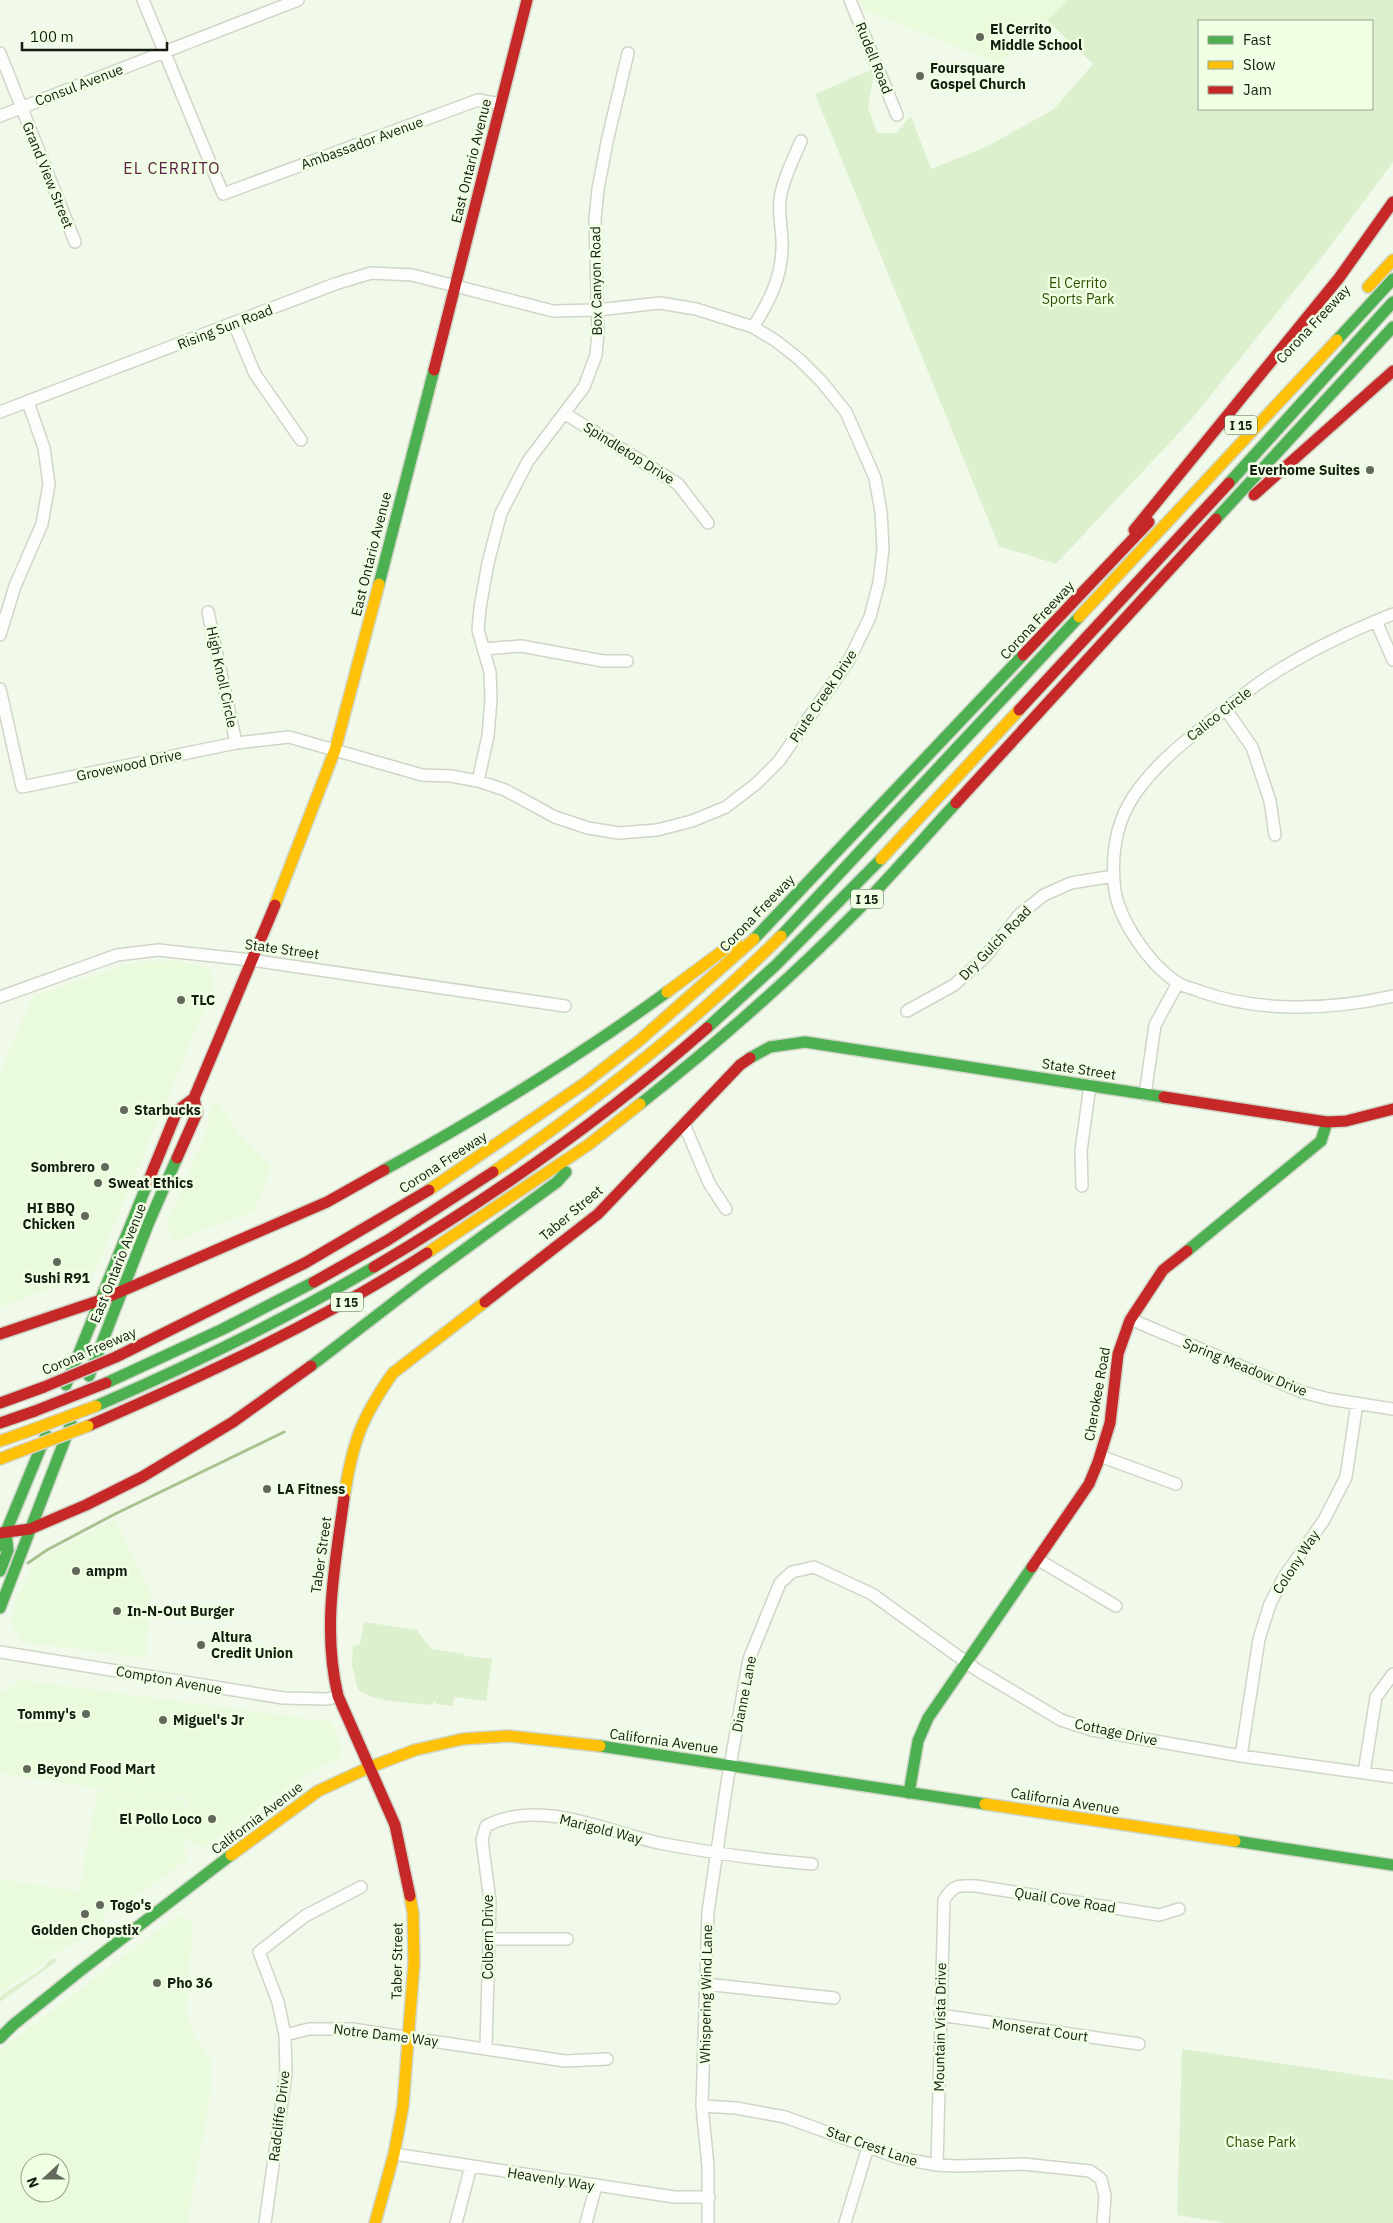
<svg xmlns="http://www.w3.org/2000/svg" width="1393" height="2223" font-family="'IBM Plex Sans',sans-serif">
	<rect width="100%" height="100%" fill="#f1f9ea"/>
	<path fill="#eafadd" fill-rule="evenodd" d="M 861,0 L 1068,0 L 999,64 L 865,10 Z
		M 180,961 L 208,968 L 215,984 L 94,1273 L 0,1307 L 0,1074 L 32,997 L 134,962 Z
		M 216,1099 L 238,1132 L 272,1167 L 254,1211 L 174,1241 L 166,1220 L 172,1208 L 176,1207 L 210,1122 L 207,1119 Z
		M 115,1519 L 151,1593 L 145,1658 L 23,1642 L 12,1625 L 14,1603 L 36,1560 Z
		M 21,1680 L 331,1722 L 342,1750 L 339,1758 L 304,1776 L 203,1848 L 194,1845 L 186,1839 L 187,1798 L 141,1795 L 0,1773 L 0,1694 Z
		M 98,1790 L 185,1800 L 185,1853 L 188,1859 L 129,1901 L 111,1897 L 101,1928 L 54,1955 L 0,1993 L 0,1879 L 79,1891 L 82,1875 L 91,1876 L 82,1874 Z
		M 177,1916 L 193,1920 L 186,2013 L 194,2035 L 211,2060 L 211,2091 L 187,2223 L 0,2223 L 0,2050 ZM 30,2163 L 60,2163 L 60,2193 L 30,2193 Z"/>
	<path fill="#ddf0cd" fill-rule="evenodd" d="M 1068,0 L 1393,0 L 1393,162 L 1328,249 L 1190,421 L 1056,564 L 999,546 L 815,94 L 875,68 L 868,107 L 877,133 L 896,133 L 911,116 L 931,169 L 988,146 L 1054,109 L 1093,64 L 1047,20 ZM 1199,21 L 1372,21 L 1372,109 L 1199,109 Z
		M 364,1622 L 417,1630 L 431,1649 L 465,1654 L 464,1659 L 465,1656 L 492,1659 L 486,1701 L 454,1697 L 453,1706 L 436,1704 L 436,1701 L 431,1705 C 408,1702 377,1703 358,1690 L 352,1665 L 353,1646 L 360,1644 Z
		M 55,1958 L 57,1961 L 0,2002 L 0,1997 C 13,1986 29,1978 43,1968 C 48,1964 48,1959 55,1958 Z
		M 1182,2049 L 1393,2080 L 1393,2223 L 1226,2223 L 1177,2215 Z"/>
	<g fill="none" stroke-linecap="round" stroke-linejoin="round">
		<path stroke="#a8c28e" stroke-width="3" d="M 28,1563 L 47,1550 L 113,1515 L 284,1432"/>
		<defs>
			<path id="street" d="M 143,0 L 223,194 L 478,100 L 501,104
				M 850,0 L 897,115
				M 0,53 L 75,242
				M 0,116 L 298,0
				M 234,324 L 255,374 L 301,440
				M 753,327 C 769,302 781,279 782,249 C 783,233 778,215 780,199 C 783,179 793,160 801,141
				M 0,412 L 335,284 L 371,273 L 412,275 L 553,311 L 597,310 L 660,303 L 696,309 L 753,327 L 776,341 L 799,359 L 822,382 L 846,412 L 875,478 L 881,512 L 883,549 L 879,582 L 870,617 L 849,660 L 779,761 L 757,783 L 726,807 L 692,821 L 657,830 L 619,833 L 588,828 L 555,817 L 505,790 L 478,781 L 451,776 L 422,775 L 289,737 L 236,743 L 22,787 L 0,689
				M 564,413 L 678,484 L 708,523
				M 208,612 L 236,743
				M 1393,614 C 1348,632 1305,652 1265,679 C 1248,690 1233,704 1217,716 C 1186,740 1155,764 1133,797 C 1115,825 1111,859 1115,891 C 1118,909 1126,924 1136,939 C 1146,955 1162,973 1178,983 C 1184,987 1192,988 1199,991 C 1260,1013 1330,1010 1393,996
				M 1376,621 L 1393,660
				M 0,635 L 15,586 L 42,524 L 49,484 L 44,448 L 28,402
				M 483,649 L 521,646 L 603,661 L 627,661
				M 1226,710 L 1252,747 L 1270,801 L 1275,835
				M 478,781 L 488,736 L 491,699 L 490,672 L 478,630 L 480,608 L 488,563 L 501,513 L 528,461 L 584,387 L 596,355 L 598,332 L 595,220 L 598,189 L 607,142 L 628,53
				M 0,997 L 117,955 L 158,950 L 251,960 L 565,1006
				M 907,1011 L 954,985 L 985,957 L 1020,914 L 1044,895 L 1071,883 L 1113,876
				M 1145,1095 L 1155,1025 L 1178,983
				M 684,1124 L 709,1183 L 726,1209
				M 1082,1186 L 1081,1151 L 1090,1085
				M 1130,1319 L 1302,1392 L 1329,1399 L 1393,1409
				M 1100,1456 L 1176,1484
				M 1037,1559 L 1116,1606
				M 0,1652 L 283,1698 L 328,1699 L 338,1696
				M 1241,1756 L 1259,1639 L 1270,1604 L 1284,1577 L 1324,1520 L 1346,1477 L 1357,1403
				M 1364,1773 L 1376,1697 L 1393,1674
				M 489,1939 L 567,1939
				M 705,1984 L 834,1998
				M 940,2015 L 1139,2044
				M 285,2035 L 309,2029 L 352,2029 L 565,2061 L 607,2059
				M 486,2048 L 490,1901 L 482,1840 L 486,1826 C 539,1797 610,1833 664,1844 C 713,1853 763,1860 812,1864
				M 702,2106 L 736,2108 L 785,2117 L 899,2158 L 937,2165 L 957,2166 L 1023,2164 L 1090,2171 L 1101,2179 L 1105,2196 L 1103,2223
				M 394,2154 L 674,2197 L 709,2197
				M 937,2165 L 944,1900 C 953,1885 958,1885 976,1886 L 1159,1915 L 1179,1909
				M 265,2223 L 286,2073 L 285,2035 L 278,2002 L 259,1952 L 305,1916 L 361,1887
				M 456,2223 L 471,2166
				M 586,2223 L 596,2186
				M 708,2223 L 708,2166 L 702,2106 L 708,1912 L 727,1783 L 749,1659 L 780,1583 L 792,1572 L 814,1567 L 872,1594 L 977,1670 L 1061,1720 L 1092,1730 L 1241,1756 L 1393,1777
				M 845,2223 L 868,2147"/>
			<path id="fast" d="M 1337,340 L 1393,279
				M 1229,483 L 1393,302
				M 1216,519 L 1393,327
				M 379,584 L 434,370
				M 781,936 L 1079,617
				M 754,939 L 1023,655
				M 707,1028 L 776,965 L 881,859
				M 750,1058 L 770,1047 L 805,1042 L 1164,1097
				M 640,1104 C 716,1044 788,981 856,912 C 890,877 923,839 956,803
				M 384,1170 C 482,1116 577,1058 667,992
				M 1187,1251 L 1321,1141 L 1327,1122
				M 311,1366 L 424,1279 L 557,1182 L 566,1172
				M 89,1376 L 149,1222 L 177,1158
				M 106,1383 L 223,1329 L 314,1282
				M 66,1385 L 148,1182
				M 96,1406 C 191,1365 284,1320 374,1267
				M 0,1546 L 46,1435
				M 0,1571 L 8,1550 L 6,1533
				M 0,1608 L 71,1424
				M 600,1746 L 985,1804
				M 909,1793 L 918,1741 L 928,1718 L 1032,1567
				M 1235,1841 L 1393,1865
				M 0,2038 L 13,2025 L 80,1971 L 231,1855"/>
			<path id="slow" d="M 1368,287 L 1393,260
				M 1079,617 L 1337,340
				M 881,859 L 1019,710
				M 275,905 L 335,750 L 379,584
				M 667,992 L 729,946 L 737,944
				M 493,1172 C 595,1101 693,1024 781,936
				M 429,1190 L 585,1083 L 640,1040 L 754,939
				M 427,1253 L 588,1145 L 640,1104
				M 0,1441 L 26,1432
				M 0,1459 L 18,1452
				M 344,1498 C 352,1444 361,1418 393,1373 L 485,1302
				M 985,1804 L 1235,1841
				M 231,1855 L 318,1791 L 370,1767 L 415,1750 L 463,1739 L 508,1736 L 600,1746
				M 375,2223 L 394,2154 L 403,2106 L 414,1963 L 413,1913 L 410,1896"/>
			<path id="jam" d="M 434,370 L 527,0
				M 1254,495 L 1393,371
				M 1134,530 L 1339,278 L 1393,202
				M 1023,655 L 1149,522
				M 1019,710 L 1229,483
				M 956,803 L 1216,519
				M 1164,1097 L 1327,1122 L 1346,1121 L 1393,1109
				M 177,1158 L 197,1113 L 194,1098
				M 148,1182 L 177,1111 L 194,1098 L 275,905
				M 374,1267 C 491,1198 605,1118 707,1028
				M 314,1282 L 388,1240 L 493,1172
				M 485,1302 L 598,1214 L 740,1065 L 750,1058
				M 0,1334 L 101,1300 L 327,1202 L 384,1170
				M 116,1357 L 305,1263 L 429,1190
				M 0,1403 L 44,1387
				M 0,1423 L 35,1411
				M 88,1426 C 205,1375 320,1322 427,1253
				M 344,1498 C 335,1565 322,1629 338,1696 L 395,1825 L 410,1896
				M 0,1533 L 30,1529 L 86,1505 L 142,1477 L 233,1422 L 311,1366
				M 1032,1567 L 1089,1484 L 1098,1462 L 1110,1423 L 1118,1354 L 1130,1320 L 1163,1270 L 1187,1251"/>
		</defs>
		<use href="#street" stroke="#cfd6c8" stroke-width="14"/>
		<use href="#fast" stroke="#cfd6c8" stroke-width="14"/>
		<use href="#slow" stroke="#cfd6c8" stroke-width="14"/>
		<use href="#jam" stroke="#cfd6c8" stroke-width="14"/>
		<use href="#street" stroke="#fdfefc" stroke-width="11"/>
		<use href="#fast" stroke="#4caf50" stroke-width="11"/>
		<use href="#slow" stroke="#ffc107" stroke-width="11"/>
		<use href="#jam" stroke="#c62828" stroke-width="11"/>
		<defs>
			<path id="slow-bridge" d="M 26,1432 L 96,1406
				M 18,1452 L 88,1426"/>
			<path id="jam-bridge" d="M 44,1387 L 116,1357
				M 35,1411 L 106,1383"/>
		</defs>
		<use href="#slow-bridge" stroke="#d0d4cd" stroke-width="14" stroke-linecap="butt"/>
		<use href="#jam-bridge" stroke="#d0d4cd" stroke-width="14" stroke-linecap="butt"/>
		<use href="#slow-bridge" stroke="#ffc107" stroke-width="11"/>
		<use href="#jam-bridge" stroke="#c62828" stroke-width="11"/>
	</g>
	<g fill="#62695c" stroke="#f0ffe4" stroke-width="2">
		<circle cx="980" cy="37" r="5"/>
		<circle cx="920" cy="76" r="5"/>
		<circle cx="1370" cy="470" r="5"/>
		<circle cx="181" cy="1000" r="5"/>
		<circle cx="124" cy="1110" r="5"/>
		<circle cx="105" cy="1167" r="5"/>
		<circle cx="98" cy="1183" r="5"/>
		<circle cx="85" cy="1216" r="5"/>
		<circle cx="57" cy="1262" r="5"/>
		<circle cx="267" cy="1489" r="5"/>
		<circle cx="76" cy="1571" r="5"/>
		<circle cx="117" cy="1611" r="5"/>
		<circle cx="201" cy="1645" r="5"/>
		<circle cx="86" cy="1714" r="5"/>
		<circle cx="163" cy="1720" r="5"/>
		<circle cx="27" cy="1769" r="5"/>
		<circle cx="212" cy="1819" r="5"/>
		<circle cx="100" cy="1905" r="5"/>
		<circle cx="85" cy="1914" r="5"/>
		<circle cx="157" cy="1983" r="5"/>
	</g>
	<g text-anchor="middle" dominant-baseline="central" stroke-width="5" stroke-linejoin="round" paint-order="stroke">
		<g fill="#f0ffe4" stroke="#576050" stroke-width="1">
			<rect x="1225" y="415.5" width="32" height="19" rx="4"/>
			<rect x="851" y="889.5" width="32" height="19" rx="4"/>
			<rect x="331" y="1292.5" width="32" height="19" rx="4"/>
		</g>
		<g font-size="12" font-weight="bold" fill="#151c10">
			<text x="1241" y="425">I 15</text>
			<text x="867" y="899">I 15</text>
			<text x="347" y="1302">I 15</text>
		</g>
		<g font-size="14" font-weight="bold" fill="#151c10" stroke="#f0ffe4" text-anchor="start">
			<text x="990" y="29">El Cerrito<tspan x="990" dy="16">Middle School</tspan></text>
			<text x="930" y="68">Foursquare<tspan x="930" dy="16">Gospel Church</tspan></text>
			<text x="1360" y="470" text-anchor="end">Everhome Suites</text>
			<text x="191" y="1000">TLC</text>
			<text x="134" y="1110">Starbucks</text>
			<text x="95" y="1167" text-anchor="end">Sombrero</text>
			<text x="108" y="1183">Sweat Ethics</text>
			<text x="75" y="1208" text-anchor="end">HI BBQ<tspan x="75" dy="16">Chicken</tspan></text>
			<text x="57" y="1278" text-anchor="middle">Sushi R91</text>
			<text x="277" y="1489">LA Fitness</text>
			<text x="86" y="1571">ampm</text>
			<text x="127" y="1611">In-N-Out Burger</text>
			<text x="211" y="1637">Altura<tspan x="211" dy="16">Credit Union</tspan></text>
			<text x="76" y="1714" text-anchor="end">Tommy's</text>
			<text x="173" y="1720">Miguel's Jr</text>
			<text x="37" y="1769">Beyond Food Mart</text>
			<text x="202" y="1819" text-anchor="end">El Pollo Loco</text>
			<text x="110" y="1905">Togo's</text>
			<text x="85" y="1930" text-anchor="middle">Golden Chopstix</text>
			<text x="167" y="1983">Pho 36</text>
		</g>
		<g font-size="14" fill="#151c10" stroke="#f0ffe4">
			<text transform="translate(874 58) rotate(68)">Rudell Road</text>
			<text transform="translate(79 85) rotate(-21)">Consul Avenue</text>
			<text transform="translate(362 143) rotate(-20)">Ambassador Avenue</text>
			<text transform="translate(471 161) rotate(-76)">East Ontario Avenue</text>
			<text transform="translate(48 175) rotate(68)">Grand View Street</text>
			<text transform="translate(596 281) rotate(-91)">Box Canyon Road</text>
			<text transform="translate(1313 324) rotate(-47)">Corona Freeway</text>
			<text transform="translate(225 327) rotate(-21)">Rising Sun Road</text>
			<text transform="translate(629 453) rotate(32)">Spindletop Drive</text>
			<text transform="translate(371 554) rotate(-76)">East Ontario Avenue</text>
			<text transform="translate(1037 620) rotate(-47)">Corona Freeway</text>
			<text transform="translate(222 677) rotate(78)">High Knoll Circle</text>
			<text transform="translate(823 696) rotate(-56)">Piute Creek Drive</text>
			<text transform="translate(1219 714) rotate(-38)">Calico Circle</text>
			<text transform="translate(129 765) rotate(-12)">Grovewood Drive</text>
			<text transform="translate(757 913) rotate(-46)">Corona Freeway</text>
			<text transform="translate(995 943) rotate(-46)">Dry Gulch Road</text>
			<text transform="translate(282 949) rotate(8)">State Street</text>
			<text transform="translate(1079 1069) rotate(9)">State Street</text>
			<text transform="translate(443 1162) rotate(-33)">Corona Freeway</text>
			<text transform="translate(571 1213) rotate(-40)">Taber Street</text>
			<text transform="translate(118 1263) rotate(-68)">East Ontario Avenue</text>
			<text transform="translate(89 1351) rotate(-23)">Corona Freeway</text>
			<text transform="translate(1245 1367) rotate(22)">Spring Meadow Drive</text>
			<text transform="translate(1097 1394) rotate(-80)">Cherokee Road</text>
			<text transform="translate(321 1555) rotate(-82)">Taber Street</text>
			<text transform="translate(1296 1562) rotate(-57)">Colony Way</text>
			<text transform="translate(169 1680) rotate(10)">Compton Avenue</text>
			<text transform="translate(744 1694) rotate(-79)">Dianne Lane</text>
			<text transform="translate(1116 1732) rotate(12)">Cottage Drive</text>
			<text transform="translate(664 1741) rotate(8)">California Avenue</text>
			<text transform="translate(1065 1801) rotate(9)">California Avenue</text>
			<text transform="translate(257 1818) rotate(-37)">California Avenue</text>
			<text transform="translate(601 1829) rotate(14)">Marigold Way</text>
			<text transform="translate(1065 1900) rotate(9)">Quail Cove Road</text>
			<text transform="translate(488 1937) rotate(-90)">Colbern Drive</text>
			<text transform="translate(397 1961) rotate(-89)">Taber Street</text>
			<text transform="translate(706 1994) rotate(-89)">Whispering Wind Lane</text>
			<text transform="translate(940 2027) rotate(-89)">Mountain Vista Drive</text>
			<text transform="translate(1040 2030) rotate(8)">Monserat Court</text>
			<text transform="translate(386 2035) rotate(7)">Notre Dame Way</text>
			<text transform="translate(279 2116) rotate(-83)">Radcliffe Drive</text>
			<text transform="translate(872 2146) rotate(19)">Star Crest Lane</text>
			<text transform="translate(551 2179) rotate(9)">Heavenly Way</text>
		</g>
		<g font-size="14" fill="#304e00" stroke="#f0ffe4">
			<text x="1078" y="283">El Cerrito<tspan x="1078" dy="16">Sports Park</tspan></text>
			<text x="1261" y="2142">Chase Park</text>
		</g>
		<g font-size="16" letter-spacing="1" fill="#5d2148" stroke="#f0ffe4">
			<text x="172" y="168">EL CERRITO</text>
		</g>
	</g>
	<rect x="1198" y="20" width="175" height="90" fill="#f0ffe4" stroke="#98a48f"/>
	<rect x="1208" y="36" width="25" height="8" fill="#4caf50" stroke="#98a48f"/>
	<text x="1243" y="45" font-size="15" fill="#151c10">Fast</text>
	<rect x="1208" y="61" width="25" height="8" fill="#ffc107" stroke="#98a48f"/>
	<text x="1243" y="70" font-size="15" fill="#151c10">Slow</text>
	<rect x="1208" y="86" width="25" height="8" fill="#c62828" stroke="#98a48f"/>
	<text x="1243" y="95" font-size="15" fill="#151c10">Jam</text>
	<g transform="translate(45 2178) rotate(249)"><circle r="24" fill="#f0ffe4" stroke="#98a48f"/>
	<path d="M0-4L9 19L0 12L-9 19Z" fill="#62695c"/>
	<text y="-8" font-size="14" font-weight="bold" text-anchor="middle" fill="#151c10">N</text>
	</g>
	<path d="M22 42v8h145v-8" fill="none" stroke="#151c10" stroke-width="2.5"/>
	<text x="30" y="42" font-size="15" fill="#151c10" stroke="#f0ffe4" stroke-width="4" paint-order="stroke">100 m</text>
</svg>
